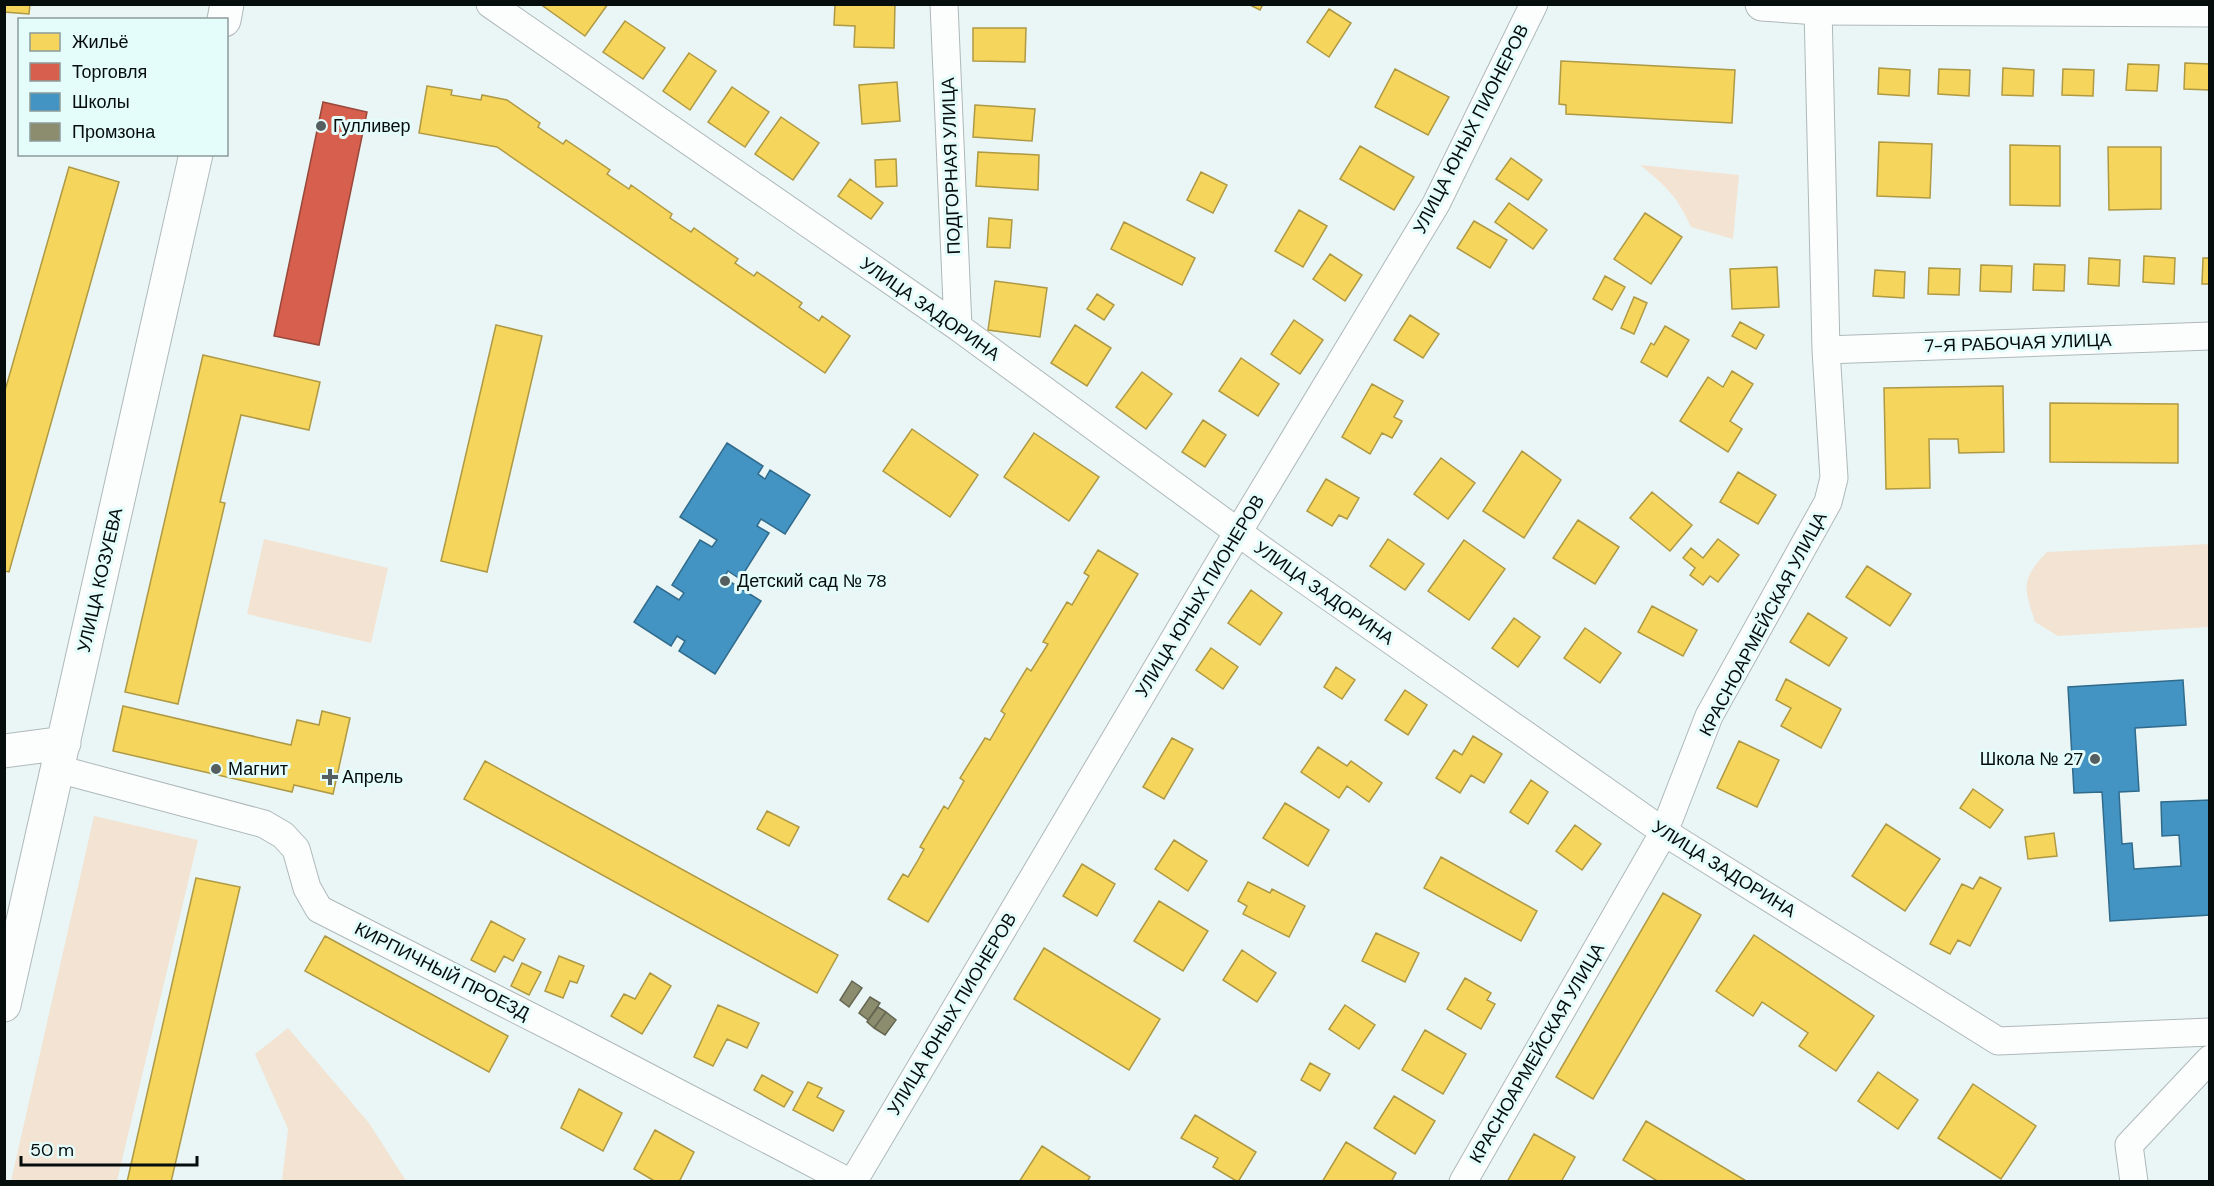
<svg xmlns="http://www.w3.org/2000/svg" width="2214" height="1186" font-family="'DM Sans',sans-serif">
	<rect width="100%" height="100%" fill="#eaf6f6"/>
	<path fill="#f2e3d3" d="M 1640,165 L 1739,175 L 1733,239 L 1691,227 C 1677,196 1666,186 1640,165 Z
		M 264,539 L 388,568 L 371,643 L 247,614 Z
		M 2209,544 L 2209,627 L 2058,636 L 2035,622 C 2024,587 2020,580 2047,552 Z
		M 94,816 L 198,840 L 117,1181 L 11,1181 Z
		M 288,1028 L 369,1123 L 406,1181 L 282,1181 L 288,1129 L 255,1054 Z"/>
	<path fill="#f6d55c" stroke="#ae9944" stroke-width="1.5" d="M 4,4 L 30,4 L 29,14 L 4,12 Z
		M 544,4 L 608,4 L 585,36 L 543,6 Z
		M 835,4 L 895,4 L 894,48 L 854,47 L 855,26 L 834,25 Z
		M 1248,4 L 1263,4 L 1260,10 Z
		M 1329,9 L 1351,23 L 1329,57 L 1307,42 Z
		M 625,21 L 665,48 L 643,79 L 603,52 Z
		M 973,28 L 1026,28 L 1025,62 L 973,61 Z
		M 689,53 L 716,71 L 690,110 L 663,91 Z
		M 1561,61 L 1735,70 L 1732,123 L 1566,114 L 1566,105 L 1559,104 Z
		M 2185,63 L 2210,64 L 2210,90 L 2184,89 Z
		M 2128,64 L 2159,65 L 2157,91 L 2126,90 Z
		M 1879,68 L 1910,70 L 1909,96 L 1878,94 Z
		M 2003,68 L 2034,70 L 2033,96 L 2002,95 Z
		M 1395,69 L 1449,97 L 1428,135 L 1375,107 Z
		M 1939,69 L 1970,70 L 1969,96 L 1938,94 Z
		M 2063,69 L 2094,70 L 2093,96 L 2062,95 Z
		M 897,82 L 900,121 L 862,124 L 859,85 Z
		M 427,86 L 452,90 L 451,95 L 481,100 L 482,95 L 507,100 L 540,123 L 538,127 L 563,144 L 566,140 L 610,170 L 607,174 L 629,189 L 631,185 L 672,214 L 670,218 L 691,232 L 694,228 L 738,259 L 735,263 L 754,276 L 757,272 L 802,303 L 799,307 L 819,321 L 822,316 L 850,336 L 825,373 L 497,147 L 419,133 Z
		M 732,87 L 769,112 L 745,147 L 708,122 Z
		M 975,105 L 1035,109 L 1032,141 L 973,137 Z
		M 781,117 L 819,143 L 793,180 L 755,154 Z
		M 1879,142 L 1932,144 L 1930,198 L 1877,196 Z
		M 2010,145 L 2060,146 L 2060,206 L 2010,205 Z
		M 1360,146 L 1414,177 L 1394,210 L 1340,179 Z
		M 2108,147 L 2161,147 L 2161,209 L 2109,210 Z
		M 978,152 L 1039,155 L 1038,190 L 976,186 Z
		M 1511,158 L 1542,180 L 1528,200 L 1496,179 Z
		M 896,159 L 897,186 L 876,187 L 875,160 Z
		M 69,167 L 119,182 L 9,572 L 4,571 L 4,394 Z
		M 1201,172 L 1227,185 L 1213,213 L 1187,200 Z
		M 850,179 L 883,203 L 871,219 L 838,196 Z
		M 1509,203 L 1547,230 L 1533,249 L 1495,222 Z
		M 1299,210 L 1327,226 L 1303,267 L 1275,251 Z
		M 1645,213 L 1682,237 L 1651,284 L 1614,259 Z
		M 989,218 L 1012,220 L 1010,248 L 987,247 Z
		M 1474,221 L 1507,240 L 1490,268 L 1457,248 Z
		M 1124,222 L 1195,258 L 1182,285 L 1111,249 Z
		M 1330,254 L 1362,275 L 1345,301 L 1313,279 Z
		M 2144,256 L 2175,258 L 2174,284 L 2143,282 Z
		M 2089,258 L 2120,260 L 2119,286 L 2088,284 Z
		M 2203,258 L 2210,258 L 2210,284 L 2202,284 Z
		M 2034,264 L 2065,265 L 2064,291 L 2033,290 Z
		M 1981,265 L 2012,266 L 2011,292 L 1980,291 Z
		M 1777,267 L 1779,307 L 1732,309 L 1730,269 Z
		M 1929,268 L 1960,269 L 1959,295 L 1928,294 Z
		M 1875,270 L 1905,272 L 1904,298 L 1873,296 Z
		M 1605,276 L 1625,287 L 1612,310 L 1593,299 Z
		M 995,281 L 1047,288 L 1040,337 L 988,330 Z
		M 1097,294 L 1114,305 L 1104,320 L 1087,309 Z
		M 1634,297 L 1647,303 L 1634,334 L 1621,328 Z
		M 1410,315 L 1439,334 L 1423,358 L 1394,340 Z
		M 1294,320 L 1323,340 L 1300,374 L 1271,354 Z
		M 1740,322 L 1764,335 L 1756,349 L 1732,336 Z
		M 496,325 L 542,336 L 487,572 L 441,561 Z
		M 1075,325 L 1111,348 L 1087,386 L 1051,363 Z
		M 1665,326 L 1689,340 L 1667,377 L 1641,362 L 1651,343 L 1654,345 Z
		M 203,355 L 320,382 L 309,430 L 241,415 L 220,502 L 225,503 L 178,704 L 125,692 Z
		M 1241,358 L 1279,384 L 1258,416 L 1219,391 Z
		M 1732,371 L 1753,384 L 1730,421 L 1742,429 L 1728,452 L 1680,421 L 1708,377 L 1723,387 Z
		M 1142,372 L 1172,394 L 1146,429 L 1116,407 Z
		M 1372,384 L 1403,401 L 1394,417 L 1402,421 L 1392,438 L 1382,433 L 1370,454 L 1342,437 Z
		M 2003,386 L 2004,452 L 1959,453 L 1958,439 L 1929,439 L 1930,488 L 1886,489 L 1884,388 Z
		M 2050,403 L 2178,404 L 2178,463 L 2050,462 Z
		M 1203,420 L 1226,435 L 1205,467 L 1182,452 Z
		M 912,429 L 978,475 L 950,517 L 883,471 Z
		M 1034,433 L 1099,477 L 1069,521 L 1004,477 Z
		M 1522,451 L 1561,480 L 1524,538 L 1483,511 Z
		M 1441,458 L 1475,483 L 1448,519 L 1414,494 Z
		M 1738,472 L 1776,495 L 1758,524 L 1720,502 Z
		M 1326,479 L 1359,498 L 1347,519 L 1339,515 L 1332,526 L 1307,511 Z
		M 1652,492 L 1692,525 L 1670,551 L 1630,518 Z
		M 1578,520 L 1619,547 L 1595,584 L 1553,558 Z
		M 1388,539 L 1424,564 L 1405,590 L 1370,566 Z
		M 1718,539 L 1739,555 L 1718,582 L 1710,576 L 1703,585 L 1690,575 L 1695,568 L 1683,558 L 1691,548 L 1703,558 Z
		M 1464,540 L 1505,569 L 1469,620 L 1428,591 Z
		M 1098,550 L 1138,574 L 928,922 L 888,899 L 903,874 L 908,877 L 917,862 L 924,849 L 920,847 L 944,806 L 948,809 L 964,781 L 960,778 L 985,738 L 990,740 L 1005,714 L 1001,711 L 1027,668 L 1031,671 L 1048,644 L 1043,642 L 1067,602 L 1072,605 L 1089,576 L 1084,573 Z
		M 1867,566 L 1911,594 L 1890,626 L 1846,597 Z
		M 1251,590 L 1282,613 L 1260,645 L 1228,623 Z
		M 1652,606 L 1697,630 L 1683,656 L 1638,632 Z
		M 1808,613 L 1847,638 L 1829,666 L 1790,642 Z
		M 1514,618 L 1540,637 L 1518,667 L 1492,648 Z
		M 1585,628 L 1621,653 L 1600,683 L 1564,658 Z
		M 1211,648 L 1238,667 L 1223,689 L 1196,670 Z
		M 1336,667 L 1355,680 L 1342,699 L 1324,687 Z
		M 1786,679 L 1841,709 L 1821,748 L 1781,726 L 1791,708 L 1776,700 Z
		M 1405,690 L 1427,705 L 1408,735 L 1385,720 Z
		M 123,706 L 291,745 L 297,720 L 319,725 L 322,711 L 350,718 L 333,794 L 294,785 L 292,792 L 113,751 Z
		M 1473,736 L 1502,754 L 1484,783 L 1471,775 L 1460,793 L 1436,778 L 1454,750 L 1462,755 Z
		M 1172,738 L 1193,749 L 1164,799 L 1143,787 Z
		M 1739,741 L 1779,760 L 1757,807 L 1717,788 Z
		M 1318,747 L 1347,766 L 1351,761 L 1382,783 L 1369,802 L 1347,786 L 1339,798 L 1301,772 Z
		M 485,761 L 838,955 L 817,993 L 464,799 Z
		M 1531,780 L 1548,792 L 1528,824 L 1510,812 Z
		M 1973,789 L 2003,810 L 1990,828 L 1960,808 Z
		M 1285,803 L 1329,830 L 1308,866 L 1263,838 Z
		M 767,811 L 799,827 L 789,846 L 757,829 Z
		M 1886,824 L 1940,859 L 1905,911 L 1852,876 Z
		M 1575,825 L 1601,844 L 1582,870 L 1556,851 Z
		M 2054,833 L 2057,856 L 2028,859 L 2025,837 Z
		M 1174,840 L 1207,861 L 1188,891 L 1155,869 Z
		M 1441,857 L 1537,911 L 1521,941 L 1424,888 Z
		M 1082,864 L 1115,884 L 1097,916 L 1063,896 Z
		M 1980,877 L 2001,888 L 1970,946 L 1958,940 L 1950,954 L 1930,944 L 1962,884 L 1973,889 Z
		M 196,878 L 240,887 L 171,1182 L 127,1182 Z
		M 1248,882 L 1270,893 L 1272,889 L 1305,906 L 1289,937 L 1243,914 L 1247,906 L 1238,901 Z
		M 1663,893 L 1701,915 L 1593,1099 L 1556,1077 Z
		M 1159,901 L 1208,931 L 1183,971 L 1134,941 Z
		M 491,921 L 525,939 L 513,961 L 504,956 L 495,972 L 471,960 Z
		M 1376,933 L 1419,953 L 1405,982 L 1362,961 Z
		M 1754,935 L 1874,1016 L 1836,1071 L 1799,1046 L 1808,1033 L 1762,1002 L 1753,1016 L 1716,991 Z
		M 325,936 L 508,1036 L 489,1072 L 305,971 Z
		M 1044,948 L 1160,1019 L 1129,1070 L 1014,999 Z
		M 1242,950 L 1276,973 L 1257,1002 L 1223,980 Z
		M 559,956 L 584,966 L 577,983 L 570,981 L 563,998 L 545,991 Z
		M 522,963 L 541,972 L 529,995 L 511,986 Z
		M 650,973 L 671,986 L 642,1034 L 611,1016 L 624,994 L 635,999 Z
		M 1465,978 L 1491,993 L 1487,1000 L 1495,1004 L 1481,1029 L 1447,1009 Z
		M 718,1005 L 759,1023 L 747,1048 L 727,1039 L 713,1066 L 694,1057 Z
		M 1345,1005 L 1375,1025 L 1359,1049 L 1329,1029 Z
		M 1425,1030 L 1466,1054 L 1443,1094 L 1402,1070 Z
		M 1310,1063 L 1330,1074 L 1320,1091 L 1301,1080 Z
		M 1878,1072 L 1918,1100 L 1898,1129 L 1858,1101 Z
		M 762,1075 L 793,1092 L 784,1107 L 754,1090 Z
		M 808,1082 L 822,1088 L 817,1097 L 844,1111 L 833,1131 L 793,1110 Z
		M 1973,1084 L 2036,1126 L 2001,1179 L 1938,1138 Z
		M 579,1089 L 622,1113 L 603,1151 L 561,1128 Z
		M 1394,1096 L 1435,1121 L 1415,1154 L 1374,1128 Z
		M 1195,1115 L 1256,1152 L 1238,1182 L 1213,1167 L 1218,1158 L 1181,1138 Z
		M 1646,1121 L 1748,1182 L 1659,1182 L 1623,1160 Z
		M 655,1130 L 694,1152 L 679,1182 L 656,1182 L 634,1169 Z
		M 1534,1134 L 1575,1157 L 1561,1182 L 1507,1182 Z
		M 1346,1142 L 1396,1173 L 1391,1182 L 1322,1182 Z
		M 1042,1146 L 1090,1177 L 1087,1182 L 1019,1182 Z"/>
	<path fill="#d6604d" stroke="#98473a" stroke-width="1.5" d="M 323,102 L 367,112 L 319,345 L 274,336 Z"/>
	<path fill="#4393c3" stroke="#316b8c" stroke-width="1.5" d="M 727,443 L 763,466 L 758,474 L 765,479 L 770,470 L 810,495 L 785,534 L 761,519 L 757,526 L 769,533 L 740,579 L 728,571 L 724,578 L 761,601 L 715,674 L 679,651 L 685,641 L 677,636 L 671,646 L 634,622 L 657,586 L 679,600 L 684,593 L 672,585 L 700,540 L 712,547 L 717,540 L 680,517 Z
		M 2183,680 L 2186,725 L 2135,728 L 2139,791 L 2119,792 L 2122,844 L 2132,843 L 2134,869 L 2181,866 L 2179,835 L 2162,836 L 2161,802 L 2210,800 L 2210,915 L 2110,921 L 2102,792 L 2074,793 L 2068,687 Z"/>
	<path fill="#8c8c6e" stroke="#646651" stroke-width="1.5" d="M 852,981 L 862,988 L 849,1007 L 840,1000 Z
		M 870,997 L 880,1003 L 868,1020 L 859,1013 Z
		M 878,1007 L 886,1012 L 874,1028 L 867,1022 Z
		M 886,1012 L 896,1020 L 885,1035 L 874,1028 Z"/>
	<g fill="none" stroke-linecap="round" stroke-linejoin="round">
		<defs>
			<path id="minor" d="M 490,4 L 958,327 L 1268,554 L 1664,832 L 1998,1041 L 2210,1032
				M 944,4 L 958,327
				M 1826,350 L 2210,336
				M 58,769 L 264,824 L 283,835 L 296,849 L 307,888 L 319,909 L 567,1035 L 849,1182
				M 853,1182 L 1220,562 L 1436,204 L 1534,4
				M 1463,1182 L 1664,832 L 1709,716 L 1828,502 L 1834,478 L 1826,350 L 1818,8
				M 2134,1182 L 2129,1145 L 2210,1059"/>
			<path id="tertiary" d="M 1762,4 L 1818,8 L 2210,10
				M 224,20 L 227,4
				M 4,751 L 64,743
				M 4,1005 L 196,154"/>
		</defs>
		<use href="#minor" stroke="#afb8b8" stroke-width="29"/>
		<use href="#tertiary" stroke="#afb8b8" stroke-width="35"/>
		<use href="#minor" stroke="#fcfefe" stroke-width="27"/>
		<use href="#tertiary" stroke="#fcfefe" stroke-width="33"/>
	</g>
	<g fill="#565f5f" stroke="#e4fcfa" stroke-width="2">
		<circle cx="321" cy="126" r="6"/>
		<circle cx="725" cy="581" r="6"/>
		<circle cx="2095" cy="759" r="6"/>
		<circle cx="216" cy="769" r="6"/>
		<path d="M327 768h6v6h6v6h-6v6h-6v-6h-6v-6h6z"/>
	</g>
	<g text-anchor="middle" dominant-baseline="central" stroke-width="6" stroke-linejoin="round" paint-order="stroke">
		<g font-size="18" fill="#060d0d" stroke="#e4fcfa" text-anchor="start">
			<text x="333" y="126">Гулливер</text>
			<text x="737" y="581">Детский сад № 78</text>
			<text x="2083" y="759" text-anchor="end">Школа № 27</text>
			<text x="228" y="769">Магнит</text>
			<text x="342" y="777">Апрель</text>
		</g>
		<g font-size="18" fill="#060d0d" stroke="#e4fcfa">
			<text transform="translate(1471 129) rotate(-63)">УЛИЦА ЮНЫХ ПИОНЕРОВ</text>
			<text transform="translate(951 166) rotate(-92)">ПОДГОРНАЯ УЛИЦА</text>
			<text transform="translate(930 309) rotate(35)">УЛИЦА ЗАДОРИНА</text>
			<text transform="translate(2018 343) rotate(-2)">7-Я РАБОЧАЯ УЛИЦА</text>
			<text transform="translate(100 580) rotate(-77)">УЛИЦА КОЗУЕВА</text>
			<text transform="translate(1324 593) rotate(35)">УЛИЦА ЗАДОРИНА</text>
			<text transform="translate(1200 596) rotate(-59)">УЛИЦА ЮНЫХ ПИОНЕРОВ</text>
			<text transform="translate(1763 624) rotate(-62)">КРАСНОАРМЕЙСКАЯ УЛИЦА</text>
			<text transform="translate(1724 869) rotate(32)">УЛИЦА ЗАДОРИНА</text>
			<text transform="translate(442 971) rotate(27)">КИРПИЧНЫЙ ПРОЕЗД</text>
			<text transform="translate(952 1014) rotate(-59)">УЛИЦА ЮНЫХ ПИОНЕРОВ</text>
			<text transform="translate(1537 1053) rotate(-60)">КРАСНОАРМЕЙСКАЯ УЛИЦА</text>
		</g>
	</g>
	<rect width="2214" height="1186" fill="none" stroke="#060d0d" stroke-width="12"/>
	<rect x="18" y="18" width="210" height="138" fill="#e4fcfa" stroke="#8b9c9b" stroke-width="1.5"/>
	<rect x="30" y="33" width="30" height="18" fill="#f6d55c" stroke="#8b9c9b" stroke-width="1.5"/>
	<text x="72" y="48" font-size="18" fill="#060d0d">Жильё</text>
	<rect x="30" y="63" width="30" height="18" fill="#d6604d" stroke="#8b9c9b" stroke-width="1.5"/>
	<text x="72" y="78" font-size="18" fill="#060d0d">Торговля</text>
	<rect x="30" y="93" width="30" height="18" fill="#4393c3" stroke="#8b9c9b" stroke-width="1.5"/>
	<text x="72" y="108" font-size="18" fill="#060d0d">Школы</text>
	<rect x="30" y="123" width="30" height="18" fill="#8c8c6e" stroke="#8b9c9b" stroke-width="1.5"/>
	<text x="72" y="138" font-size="18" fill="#060d0d">Промзона</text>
	<path d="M21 1156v9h176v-9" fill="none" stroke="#060d0d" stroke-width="3"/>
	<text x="30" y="1156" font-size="18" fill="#060d0d" stroke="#e4fcfa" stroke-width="4.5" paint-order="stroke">50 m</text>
</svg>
